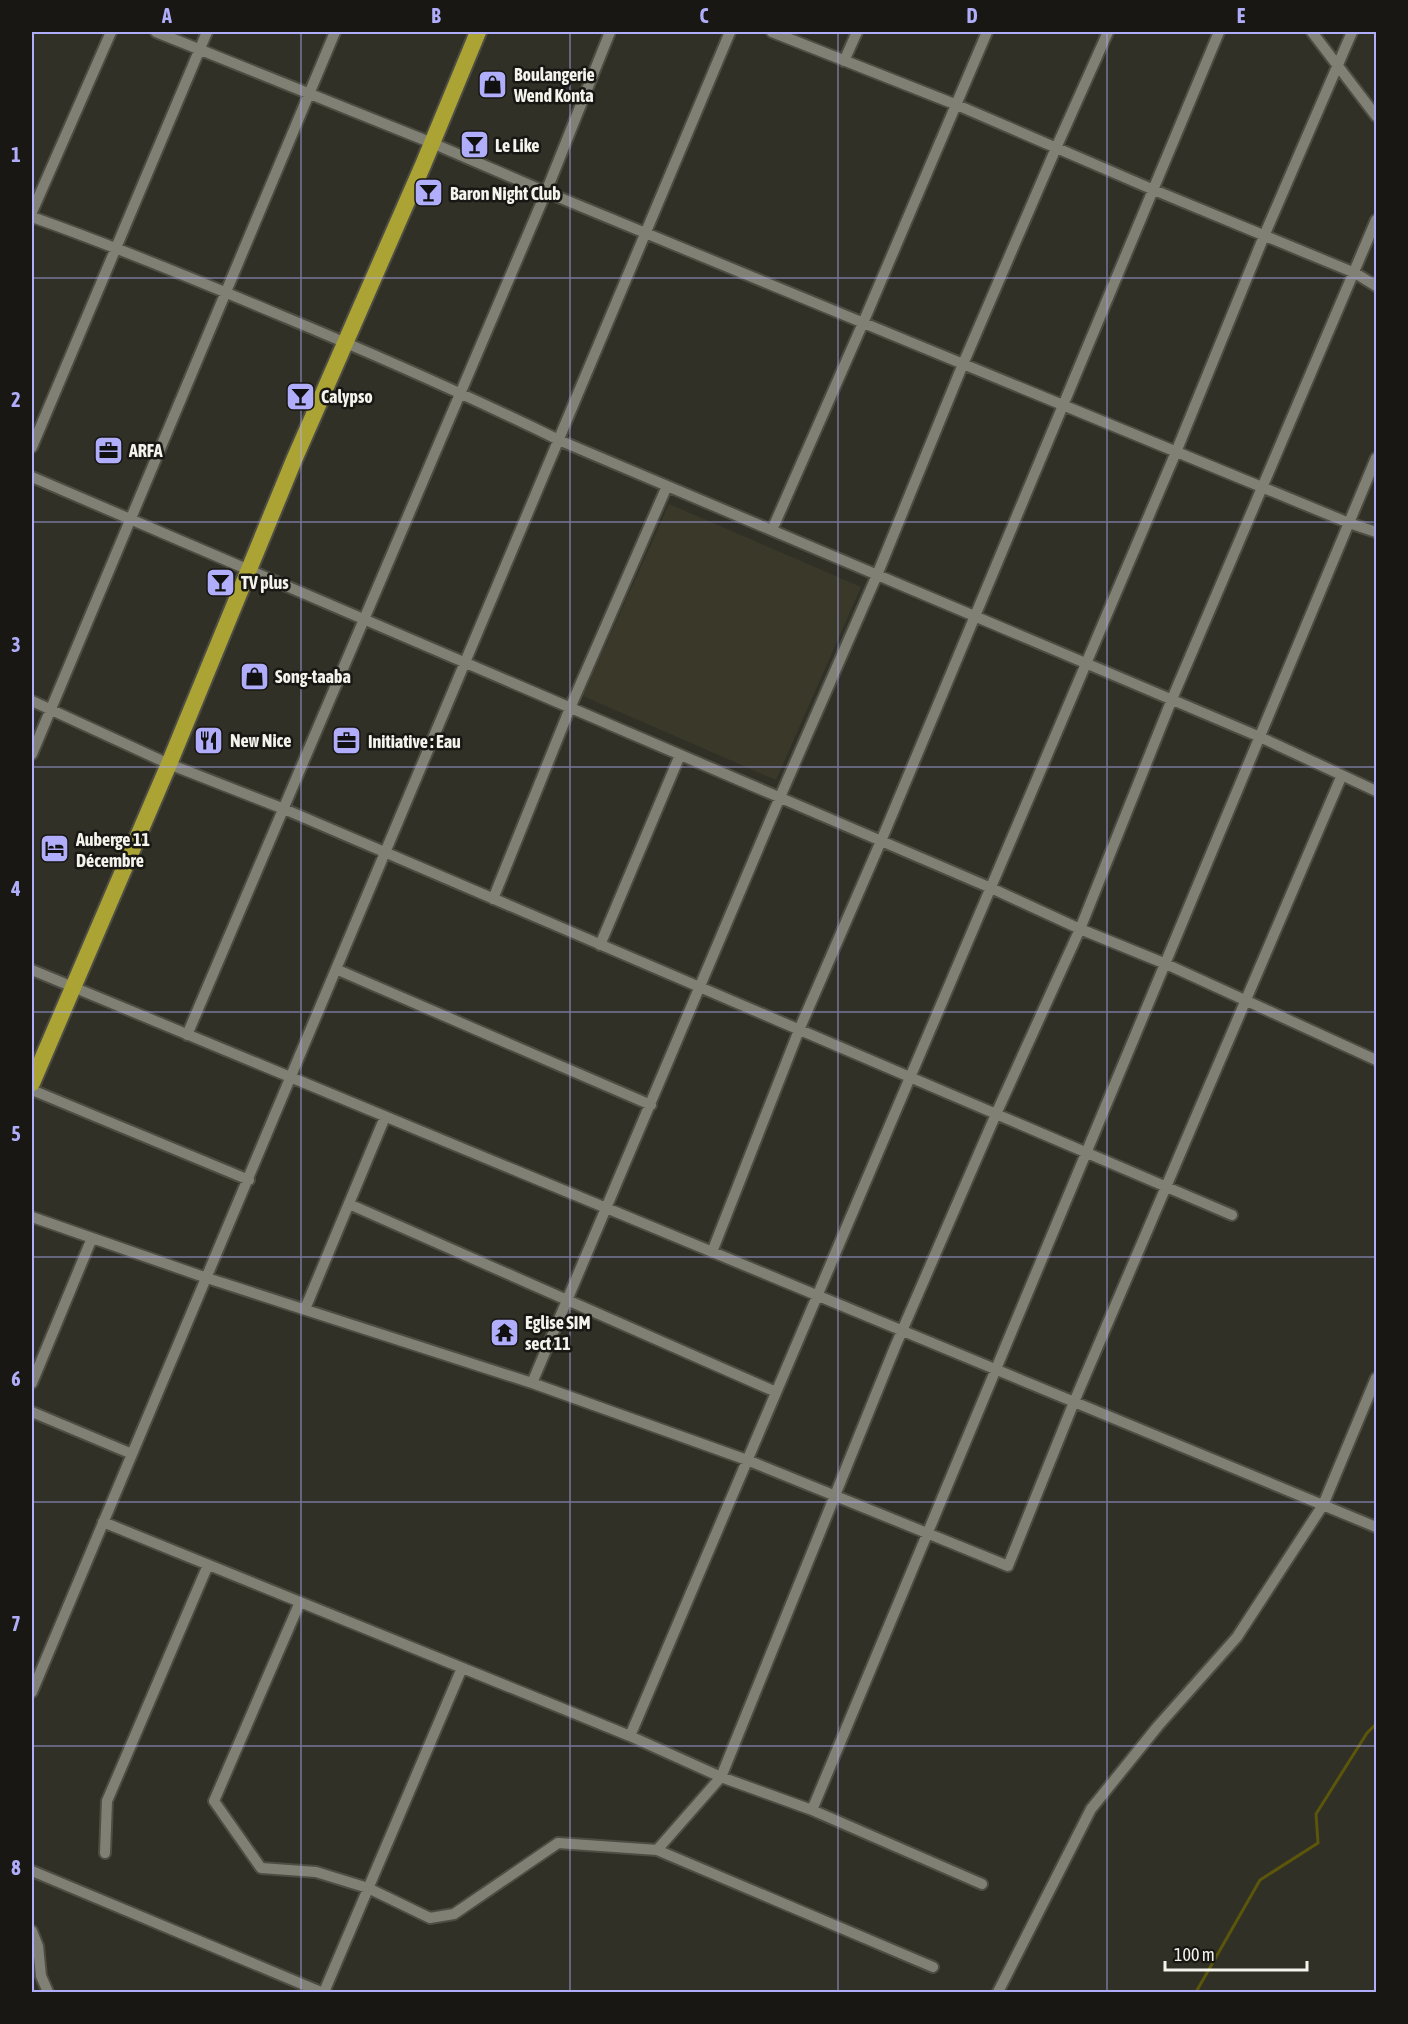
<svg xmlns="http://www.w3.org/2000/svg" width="1408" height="2024" font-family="'Asap Condensed',sans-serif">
	<rect width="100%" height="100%" fill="#303026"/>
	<path fill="#3a3929" d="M 669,504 L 861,587 L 776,780 L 583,696 Z"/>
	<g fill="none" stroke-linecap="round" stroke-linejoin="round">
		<path stroke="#5c560b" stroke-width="3" d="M 1196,1992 L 1260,1880 L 1318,1843 L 1316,1814 L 1367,1733 L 1376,1724"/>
		<defs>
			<path id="minor" d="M 156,32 L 432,143 L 546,192 L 1349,523 L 1376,532
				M 772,32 L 957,105 L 1154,190 L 1355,273 L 1376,286
				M 1312,32 L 1376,116
				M 844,61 L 857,32
				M 32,212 L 111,32
				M 32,217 C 117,247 199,281 282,316 C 376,355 469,396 561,441 L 1260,737 L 1376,791
				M 32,447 L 207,32
				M 32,477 L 991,888 L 1080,929 L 1166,964 L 1376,1060
				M 772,530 L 863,323 L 987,32
				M 32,701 L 169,764 L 284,809 L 1232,1215
				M 32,754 L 335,32
				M 493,899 L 570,708 L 667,486
				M 600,945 L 680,755
				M 32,970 L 1376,1527
				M 338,970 L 651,1105
				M 187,1035 L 546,192 L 610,32
				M 32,1090 L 249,1180
				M 349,1204 L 776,1392
				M 32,1217 L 207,1278 L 532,1383 L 747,1460 L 1008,1566 L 1074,1402 L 1342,775
				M 712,1252 L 799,1030 L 881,841 L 1219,32
				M 305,1309 L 385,1117
				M 32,1383 L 92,1238
				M 532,1383 L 780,797 L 877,575 L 963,364 L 1056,148 L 1108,32
				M 32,1412 L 132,1454
				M 103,1522 L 630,1736 L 721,1777 L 812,1810 L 982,1884
				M 300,1602 L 214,1801 L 261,1868 L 316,1872 L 368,1888 L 430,1918 L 454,1914 L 558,1843 L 657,1850 L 721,1777 L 895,1347 L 996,1114 L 1080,929 L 1172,699 L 1376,220
				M 32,1692 C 266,1139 502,587 730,32
				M 630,1736 L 1176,452 L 1264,236 L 1352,32
				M 812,1810 L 1376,458
				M 657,1850 L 933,1967
				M 105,1853 L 107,1801 L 208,1565
				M 32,1871 L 321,1992
				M 32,1931 L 38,1946 L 41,1976 L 48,1992
				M 324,1992 L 462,1668
				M 998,1992 L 1091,1809 L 1158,1726 L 1237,1637 L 1323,1505 L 1376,1378"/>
			<path id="trunk" d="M 32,1083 L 169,764 L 294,460 L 423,165 L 478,32"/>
		</defs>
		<use href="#minor" stroke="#4d4d44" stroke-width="14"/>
		<use href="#trunk" stroke="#4d4d44" stroke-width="20"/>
		<use href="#minor" stroke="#808074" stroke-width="10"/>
		<use href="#trunk" stroke="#aba334" stroke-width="16"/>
	</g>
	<path fill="none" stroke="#b0aefa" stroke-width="1.5" stroke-opacity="0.55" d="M 301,32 L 301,1992M 570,32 L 570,1992M 838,32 L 838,1992M 1107,32 L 1107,1992M 32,278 L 1376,278M 32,522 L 1376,522M 32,767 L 1376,767M 32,1012 L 1376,1012M 32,1257 L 1376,1257M 32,1502 L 1376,1502M 32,1746 L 1376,1746"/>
	<defs>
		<symbol id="shop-square" viewBox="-11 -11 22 22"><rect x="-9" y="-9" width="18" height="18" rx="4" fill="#b0aefa" stroke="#181713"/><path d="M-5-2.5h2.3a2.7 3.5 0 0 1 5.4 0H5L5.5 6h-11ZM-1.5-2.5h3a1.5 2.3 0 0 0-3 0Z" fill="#111"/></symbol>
		<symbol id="bar-square" viewBox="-11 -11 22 22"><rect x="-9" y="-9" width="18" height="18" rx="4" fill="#b0aefa" stroke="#181713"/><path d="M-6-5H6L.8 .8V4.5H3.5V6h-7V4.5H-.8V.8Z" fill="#111"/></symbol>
		<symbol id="office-square" viewBox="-11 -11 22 22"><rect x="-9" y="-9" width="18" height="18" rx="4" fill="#b0aefa" stroke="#181713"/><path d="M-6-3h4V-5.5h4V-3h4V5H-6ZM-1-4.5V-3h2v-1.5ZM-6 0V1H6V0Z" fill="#111"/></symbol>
		<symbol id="restaurant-square" viewBox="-11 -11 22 22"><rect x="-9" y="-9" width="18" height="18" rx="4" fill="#b0aefa" stroke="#181713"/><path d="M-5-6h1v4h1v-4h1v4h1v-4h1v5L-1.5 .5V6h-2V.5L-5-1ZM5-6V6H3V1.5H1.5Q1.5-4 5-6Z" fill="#111"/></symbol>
		<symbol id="hotel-square" viewBox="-11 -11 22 22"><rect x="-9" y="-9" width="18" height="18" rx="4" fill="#b0aefa" stroke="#181713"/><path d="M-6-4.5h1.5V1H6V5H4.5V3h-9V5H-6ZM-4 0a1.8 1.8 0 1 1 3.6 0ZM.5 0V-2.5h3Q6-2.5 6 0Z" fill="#111"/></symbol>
		<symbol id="temple-square" viewBox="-11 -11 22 22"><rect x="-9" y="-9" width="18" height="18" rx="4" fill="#b0aefa" stroke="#181713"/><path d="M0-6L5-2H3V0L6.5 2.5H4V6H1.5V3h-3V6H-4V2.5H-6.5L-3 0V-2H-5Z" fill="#111"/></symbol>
	</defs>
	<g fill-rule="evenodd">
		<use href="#shop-square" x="476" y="68" width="33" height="33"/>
		<use href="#bar-square" x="458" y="128" width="33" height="33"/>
		<use href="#bar-square" x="412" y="176" width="33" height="33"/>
		<use href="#bar-square" x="284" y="380" width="33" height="33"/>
		<use href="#office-square" x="92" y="434" width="33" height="33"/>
		<use href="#bar-square" x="204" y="566" width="33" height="33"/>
		<use href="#shop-square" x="238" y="660" width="33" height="33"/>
		<use href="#restaurant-square" x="192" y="724" width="33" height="33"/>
		<use href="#office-square" x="330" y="724" width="33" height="33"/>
		<use href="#hotel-square" x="38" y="832" width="33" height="33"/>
		<use href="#temple-square" x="488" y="1316" width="33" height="33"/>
	</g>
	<g text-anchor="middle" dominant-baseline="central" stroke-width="5" stroke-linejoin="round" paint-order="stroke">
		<g font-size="18" font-weight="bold" fill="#f4f4ed" stroke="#181713" text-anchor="start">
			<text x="514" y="74">Boulangerie<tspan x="514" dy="21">Wend Konta</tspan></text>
			<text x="495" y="145">Le Like</text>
			<text x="450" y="193">Baron Night Club</text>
			<text x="321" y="396">Calypso</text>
			<text x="129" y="450">ARFA</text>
			<text x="241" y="582">TV plus</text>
			<text x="275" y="676">Song-taaba</text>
			<text x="230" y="740">New Nice</text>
			<text x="368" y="741">Initiative : Eau</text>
			<text x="76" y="839">Auberge 11<tspan x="76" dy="21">Décembre</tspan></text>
			<text x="525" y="1322">Eglise SIM<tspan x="525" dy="21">sect 11</tspan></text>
		</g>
	</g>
	<rect width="1408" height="2024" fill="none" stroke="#181713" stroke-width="66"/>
	<path d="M1165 1961v9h142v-9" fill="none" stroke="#f4f4ed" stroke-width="3"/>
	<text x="1174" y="1961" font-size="18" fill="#f4f4ed" stroke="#181713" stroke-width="4.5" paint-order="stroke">100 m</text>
	<rect x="33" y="33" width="1342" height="1958" fill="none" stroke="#b0aefa" stroke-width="2"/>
	<g font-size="20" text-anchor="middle" font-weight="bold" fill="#b0aefa">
		<text x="167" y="23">A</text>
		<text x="436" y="23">B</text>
		<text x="704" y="23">C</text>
		<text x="972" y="23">D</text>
		<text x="1241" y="23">E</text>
		<text x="16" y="162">1</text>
		<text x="16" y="407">2</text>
		<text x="16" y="652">3</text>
		<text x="16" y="896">4</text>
		<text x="16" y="1141">5</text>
		<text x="16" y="1386">6</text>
		<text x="16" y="1631">7</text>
		<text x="16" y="1875">8</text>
	</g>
</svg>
